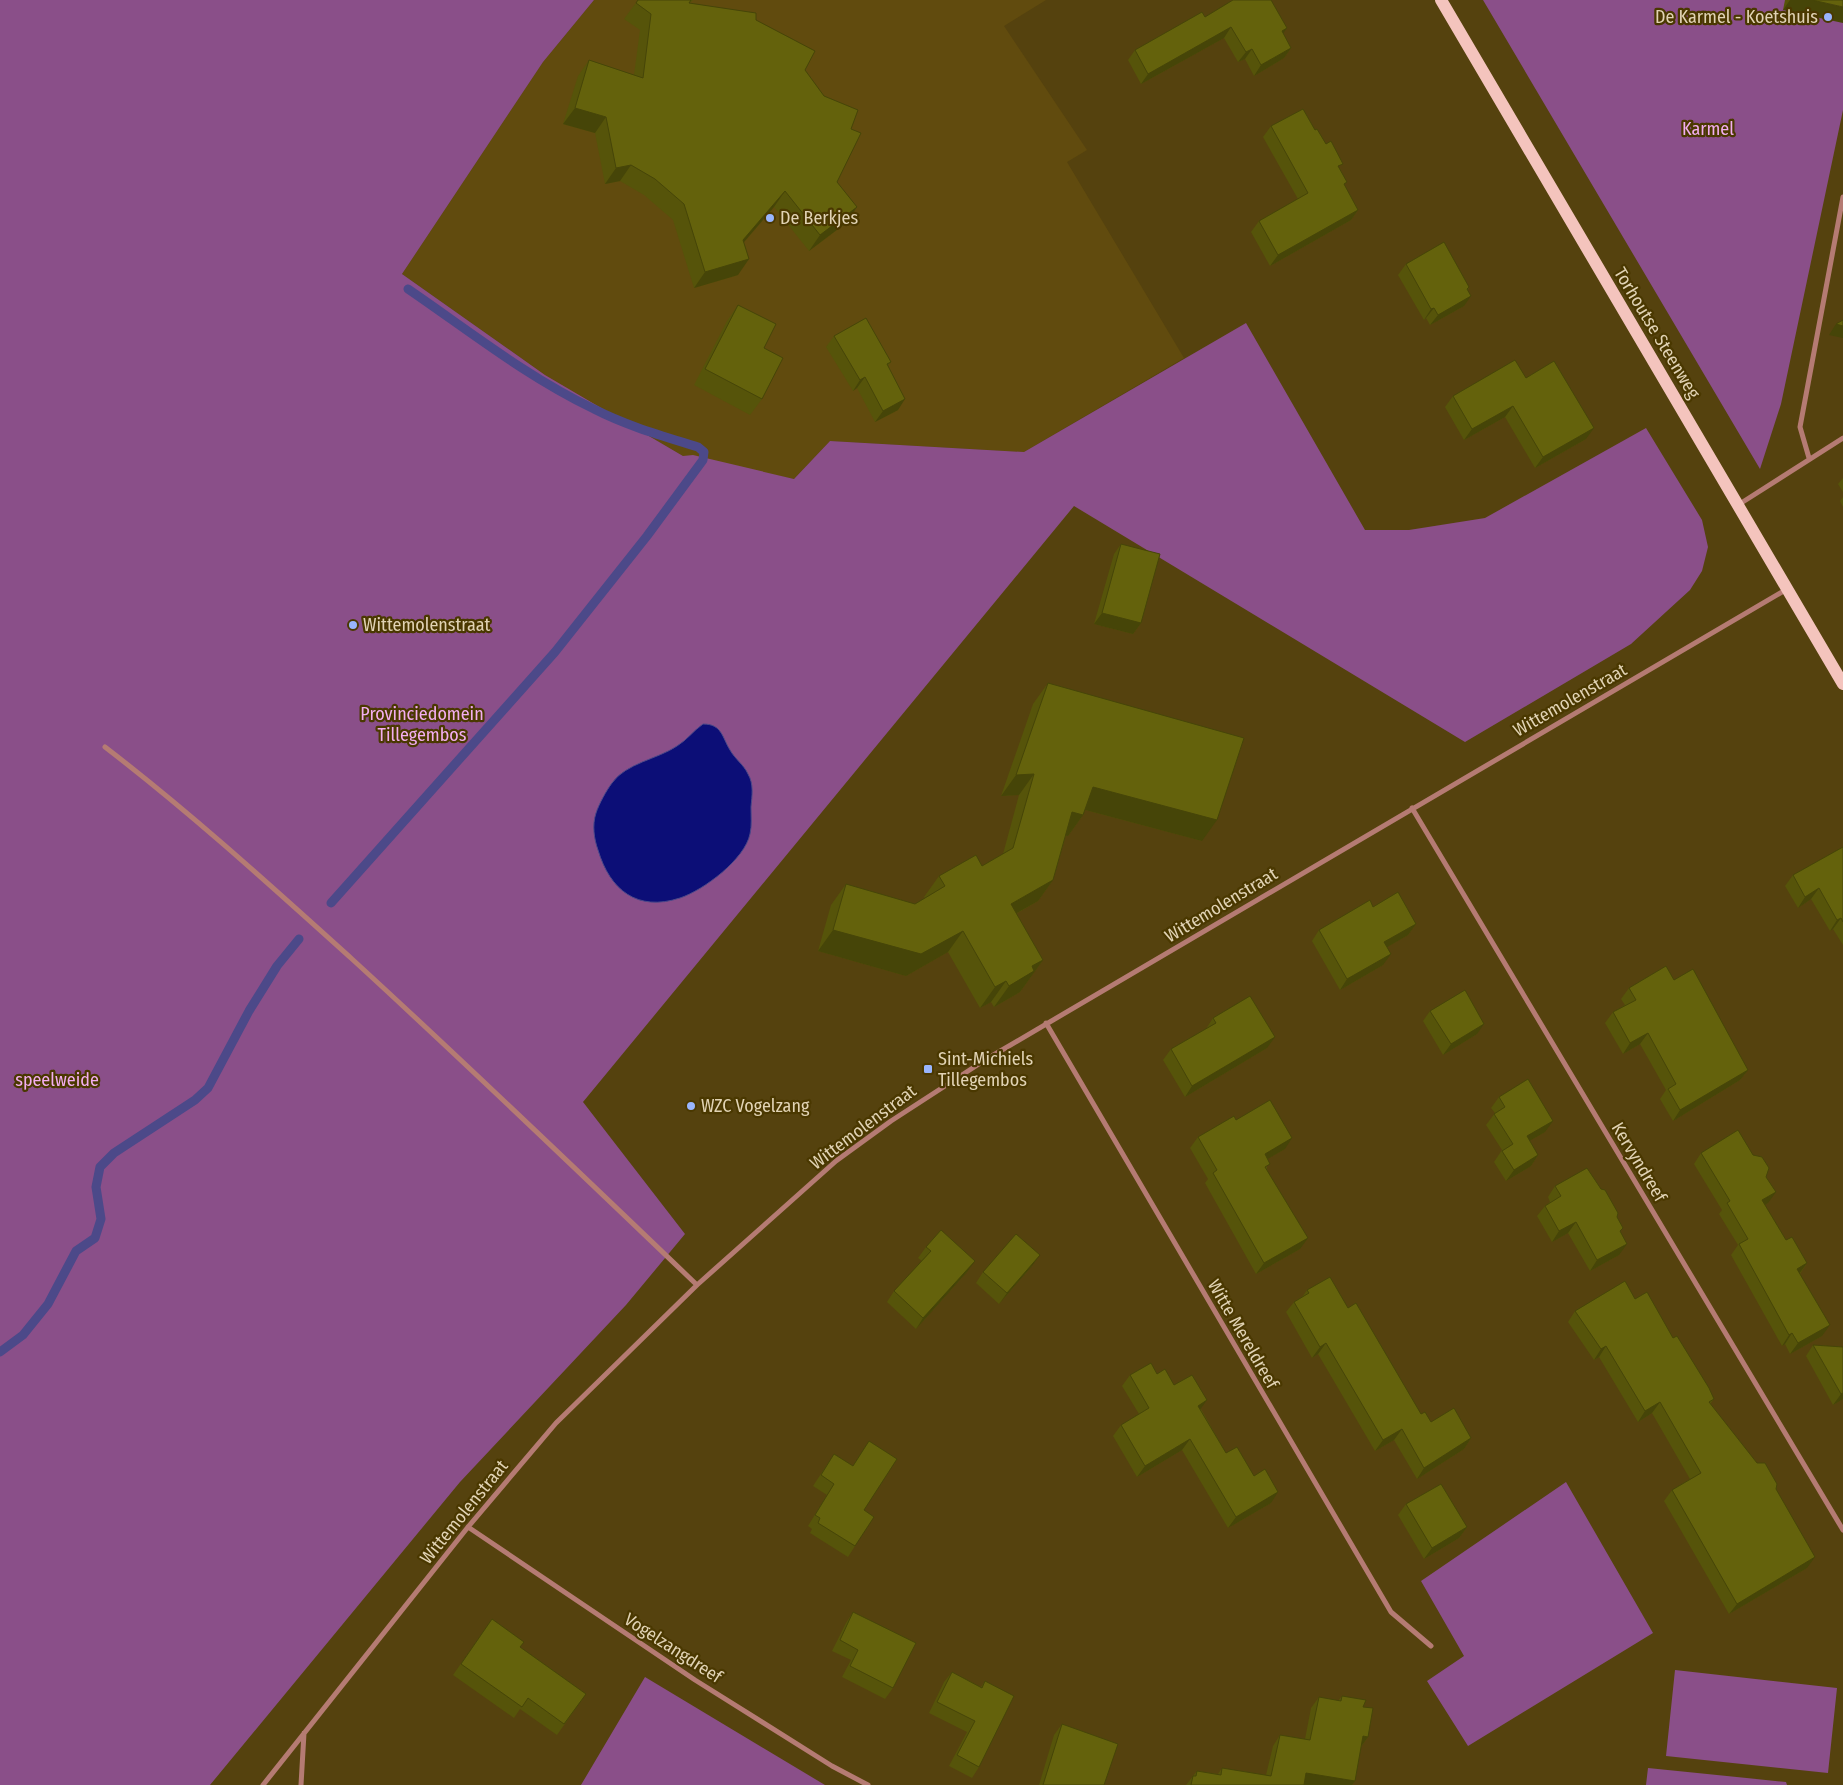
<svg xmlns="http://www.w3.org/2000/svg" width="1843" height="1785" font-family="'Fira Sans Condensed',sans-serif">
	<rect width="100%" height="100%" fill="#55420e"/>
	<path fill="#614b0e" d="M 594,0 L 1046,0 L 1004,26 L 1087,150 L 1067,162 L 1184,358 L 1024,452 L 830,441 L 794,479 L 683,456 L 545,375 L 402,274 L 543,62 Z"/>
	<path fill="#8a4f89" d="M 0,0 L 594,0 L 543,62 L 402,274 L 545,375 L 683,456 L 693,455 L 794,479 L 830,441 L 1024,452 L 1246,323 L 1365,530 L 1409,530 L 1485,518 L 1646,428 L 1702,520 L 1708,547 L 1702,571 L 1690,590 L 1631,644 L 1465,742 L 1074,506 L 583,1102 L 685,1234 L 626,1305 L 460,1482 L 210,1785 L 0,1785 Z
		M 1483,0 L 1843,0 L 1843,110 L 1781,404 L 1760,469 Z
		M 1566,1482 L 1653,1633 L 1468,1746 L 1427,1681 L 1464,1656 L 1421,1581 Z
		M 1675,1670 L 1837,1688 L 1828,1773 L 1666,1756 Z
		M 645,1677 L 825,1785 L 581,1785 Z
		M 1648,1768 L 1786,1782 L 1787,1785 L 1646,1785 Z"/>
	<path fill="#0c0e77" stroke="#4c4989" d="M 703,724 C 722,724 722,737 730,750 C 735,759 744,765 748,774 C 754,784 752,796 751,807 C 751,816 752,826 750,834 C 745,859 704,890 680,898 C 637,912 610,890 598,850 C 594,839 592,825 596,813 C 599,804 606,791 612,783 C 626,763 658,759 677,746 C 687,740 693,731 703,724 Z"/>
	<g fill="none" stroke-linecap="round" stroke-linejoin="round">
		<path stroke="#4c4989" stroke-width="9" d="M 331,903 L 555,652 L 647,536 L 703,460 L 704,452 L 698,447 C 663,436 627,426 594,409 C 527,377 468,330 408,289
			M 0,1352 L 23,1335 L 48,1304 L 76,1251 L 95,1238 L 101,1219 L 96,1187 L 100,1167 L 114,1153 L 195,1100 L 208,1088 L 249,1011 L 277,966 L 299,939"/>
		<path stroke="#b57b73" stroke-width="5" d="M 1809,458 L 1800,427 L 1843,197
			M 1738,505 L 1843,438
			M 105,747 C 191,813 271,886 352,959 C 469,1066 583,1176 697,1285
			M 1412,808 L 1843,1530
			M 1046,1023 L 1391,1612 L 1431,1646
			M 468,1527 L 695,1680 L 832,1766 L 868,1785
			M 263,1785 L 468,1527 L 556,1423 L 697,1285 L 836,1161 L 891,1121 L 985,1060 L 1787,589
			M 301,1785 L 304,1733"/>
		<path stroke="#f4c4bd" stroke-width="12" d="M 1441,0 L 1843,684"/>
	</g>
	<path fill="#56540a" d="M 638,0 L 693,0 L 690,3 L 756,20 L 805,70 L 824,96 L 851,129 L 837,182 L 846,223 L 809,251 L 774,207 L 744,242 L 738,275 L 694,288 L 673,220 L 644,195 L 620,181 L 605,184 L 595,133 L 563,124 L 578,76 L 589,60 L 634,75 L 640,30 L 624,19 Z
		M 1785,0 L 1843,0 L 1783,10 Z
		M 1205,17 L 1283,34 L 1291,48 L 1284,58 L 1254,76 L 1245,59 L 1238,62 L 1224,38 L 1141,84 L 1128,60 L 1135,50 Z
		M 1271,126 L 1315,130 L 1340,169 L 1345,186 L 1358,210 L 1351,220 L 1270,266 L 1251,232 L 1259,221 L 1298,199 L 1263,137 Z
		M 1406,264 L 1469,287 L 1468,290 L 1464,306 L 1430,325 L 1426,318 L 1424,320 L 1398,275 Z
		M 738,305 L 764,348 L 762,399 L 750,415 L 694,385 L 727,321 Z
		M 834,336 L 891,362 L 888,366 L 898,410 L 875,422 L 857,388 L 853,391 L 826,347 Z
		M 1526,378 L 1586,439 L 1535,468 L 1505,417 L 1464,440 L 1445,407 L 1453,396 Z
		M 1843,478 L 1843,492 L 1838,484 Z
		M 1843,497 L 1843,507 L 1840,501 Z
		M 1121,544 L 1141,623 L 1133,634 L 1094,624 L 1114,554 Z
		M 1048,683 L 1202,841 L 1085,810 L 1083,815 L 1068,836 L 1066,835 L 1053,880 L 1038,901 L 1016,914 L 1043,960 L 1020,992 L 994,1007 L 991,1002 L 980,1008 L 948,952 L 906,976 L 818,951 L 831,905 L 846,884 L 915,904 L 925,898 L 924,897 L 939,876 L 982,866 L 1003,854 L 1019,795 L 1001,796 L 1033,704 Z
		M 1843,847 L 1843,945 L 1833,929 L 1830,931 L 1811,899 L 1798,908 L 1785,886 L 1793,875 Z
		M 1373,907 L 1416,924 L 1408,935 L 1387,947 L 1383,965 L 1340,990 L 1312,941 L 1319,930 Z
		M 1674,980 L 1748,1070 L 1740,1080 L 1673,1121 L 1660,1099 L 1666,1090 L 1640,1044 L 1623,1054 L 1605,1023 L 1613,1012 L 1625,1005 L 1621,999 L 1629,988 Z
		M 1430,1011 L 1477,1034 L 1443,1055 L 1423,1021 Z
		M 1213,1018 L 1267,1048 L 1185,1097 L 1163,1060 L 1171,1049 L 1206,1029 Z
		M 1499,1097 L 1545,1132 L 1529,1141 L 1538,1155 L 1531,1166 L 1506,1181 L 1494,1162 L 1502,1150 L 1486,1125 L 1495,1113 L 1491,1108 Z
		M 1236,1120 L 1285,1149 L 1267,1159 L 1267,1169 L 1300,1249 L 1256,1274 L 1205,1183 L 1208,1179 L 1190,1148 L 1198,1137 Z
		M 1701,1153 L 1766,1177 L 1768,1203 L 1765,1205 L 1786,1240 L 1807,1263 L 1800,1274 L 1822,1336 L 1790,1354 L 1785,1344 L 1782,1346 L 1731,1255 L 1738,1245 L 1719,1214 L 1722,1210 L 1694,1164 Z
		M 1555,1186 L 1617,1217 L 1620,1233 L 1619,1255 L 1590,1271 L 1568,1233 L 1552,1242 L 1537,1216 L 1545,1206 L 1550,1202 L 1548,1197 Z
		M 926,1247 L 967,1272 L 916,1329 L 887,1302 L 894,1291 L 922,1261 L 918,1258 Z
		M 1032,1266 L 999,1304 L 976,1283 L 983,1272 Z
		M 1307,1290 L 1348,1308 L 1421,1414 L 1431,1422 L 1471,1438 L 1464,1449 L 1417,1479 L 1394,1440 L 1375,1451 L 1318,1354 L 1312,1358 L 1286,1312 L 1294,1302 L 1303,1296 Z
		M 1635,1299 L 1673,1338 L 1714,1399 L 1710,1404 L 1776,1489 L 1807,1568 L 1729,1614 L 1664,1501 L 1672,1490 L 1690,1479 L 1652,1413 L 1638,1422 L 1599,1357 L 1594,1360 L 1568,1322 L 1575,1311 Z
		M 1813,1345 L 1843,1347 L 1843,1399 L 1833,1405 L 1806,1356 Z
		M 1157,1374 L 1174,1385 L 1201,1409 L 1226,1453 L 1254,1476 L 1271,1503 L 1228,1528 L 1182,1450 L 1137,1477 L 1113,1436 L 1121,1425 L 1139,1414 L 1122,1386 L 1130,1375 Z
		M 869,1441 L 864,1510 L 855,1546 L 848,1557 L 810,1533 L 812,1529 L 808,1526 L 827,1495 L 813,1486 L 834,1454 L 853,1466 Z
		M 1406,1504 L 1467,1527 L 1459,1538 L 1424,1559 L 1398,1515 Z
		M 853,1612 L 893,1688 L 885,1699 L 842,1677 L 851,1660 L 832,1651 L 846,1623 Z
		M 492,1619 L 520,1647 L 586,1694 L 557,1735 L 520,1709 L 514,1718 L 453,1675 Z
		M 952,1672 L 981,1687 L 985,1681 L 979,1767 L 972,1778 L 949,1766 L 967,1732 L 929,1713 L 944,1682 Z
		M 1342,1696 L 1363,1707 L 1368,1737 L 1361,1747 L 1355,1781 L 1352,1785 L 1186,1785 L 1197,1771 L 1218,1774 L 1222,1768 L 1266,1775 L 1273,1746 L 1280,1735 L 1305,1739 L 1311,1708 L 1319,1697 L 1338,1701 Z
		M 1062,1724 L 1104,1785 L 1039,1785 L 1054,1735 Z"/>
	<path fill="#464508" d="M 1790,0 L 1812,0 L 1843,7 L 1843,23 L 1783,10 Z
		M 1231,27 L 1224,38 L 1141,84 L 1148,74 Z
		M 1287,28 L 1280,38 L 1282,31 Z
		M 1291,48 L 1284,58 L 1254,76 L 1261,65 Z
		M 1252,49 L 1245,59 L 1238,62 L 1246,52 Z
		M 575,108 L 606,117 L 595,133 L 563,124 Z
		M 631,165 L 620,181 L 605,184 L 616,168 Z
		M 785,191 L 774,207 L 732,256 L 743,240 Z
		M 857,207 L 846,223 L 809,251 L 820,235 Z
		M 1358,210 L 1351,220 L 1270,266 L 1278,255 Z
		M 749,259 L 738,275 L 694,288 L 705,272 Z
		M 1471,296 L 1464,306 L 1430,325 L 1438,315 Z
		M 1434,308 L 1426,318 L 1424,320 L 1431,309 Z
		M 1836,324 L 1843,326 L 1843,338 L 1829,335 Z
		M 865,377 L 857,388 L 853,391 L 860,380 Z
		M 905,399 L 898,410 L 875,422 L 883,411 Z
		M 1513,406 L 1505,417 L 1464,440 L 1472,429 Z
		M 1594,428 L 1586,439 L 1535,468 L 1543,457 Z
		M 1102,613 L 1141,623 L 1133,634 L 1094,624 Z
		M 1034,774 L 1019,795 L 1001,796 L 1016,775 Z
		M 1093,787 L 1217,820 L 1202,841 L 1078,808 Z
		M 1072,812 L 1083,815 L 1068,836 L 1058,833 Z
		M 1053,880 L 1038,901 L 996,925 L 1011,904 Z
		M 1819,888 L 1811,899 L 1798,908 L 1805,897 Z
		M 1841,918 L 1833,929 L 1830,931 L 1837,920 Z
		M 1416,924 L 1408,935 L 1377,953 L 1384,942 Z
		M 833,930 L 963,931 L 948,952 L 906,976 L 818,951 Z
		M 1391,954 L 1383,965 L 1340,990 L 1347,979 Z
		M 1043,960 L 1020,992 L 994,1007 L 1009,986 L 1032,966 Z
		M 1006,981 L 991,1002 L 980,1008 L 995,987 Z
		M 1484,1024 L 1477,1034 L 1443,1055 L 1451,1044 Z
		M 1648,1033 L 1640,1044 L 1623,1054 L 1630,1043 Z
		M 1275,1037 L 1267,1048 L 1185,1097 L 1192,1086 Z
		M 1748,1070 L 1740,1080 L 1673,1121 L 1680,1110 Z
		M 1553,1121 L 1545,1132 L 1519,1147 L 1527,1136 Z
		M 1292,1138 L 1285,1149 L 1257,1165 L 1265,1154 Z
		M 1538,1155 L 1531,1166 L 1506,1181 L 1514,1170 Z
		M 1776,1192 L 1768,1203 L 1755,1211 L 1762,1200 Z
		M 1576,1222 L 1568,1233 L 1552,1242 L 1559,1231 Z
		M 1308,1238 L 1300,1249 L 1256,1274 L 1264,1263 Z
		M 1627,1244 L 1619,1255 L 1590,1271 L 1597,1260 Z
		M 1040,1255 L 1032,1266 L 999,1304 L 1007,1293 Z
		M 975,1261 L 967,1272 L 916,1329 L 923,1318 Z
		M 1807,1263 L 1799,1274 L 1797,1269 Z
		M 1830,1325 L 1822,1336 L 1790,1354 L 1798,1343 Z
		M 1792,1333 L 1785,1344 L 1782,1346 L 1789,1335 Z
		M 1326,1343 L 1318,1354 L 1312,1358 L 1320,1347 Z
		M 1606,1346 L 1599,1357 L 1594,1360 L 1601,1349 Z
		M 1843,1393 L 1843,1399 L 1833,1405 L 1841,1394 Z
		M 1207,1400 L 1199,1411 L 1198,1406 Z
		M 1660,1402 L 1652,1413 L 1638,1422 L 1645,1411 Z
		M 1402,1429 L 1394,1440 L 1375,1451 L 1383,1440 Z
		M 1471,1438 L 1464,1449 L 1417,1479 L 1424,1468 Z
		M 1190,1439 L 1182,1450 L 1137,1477 L 1145,1466 Z
		M 1278,1492 L 1271,1503 L 1228,1528 L 1236,1517 Z
		M 1467,1527 L 1459,1538 L 1424,1559 L 1432,1548 Z
		M 1815,1557 L 1807,1568 L 1729,1614 L 1737,1604 Z
		M 1363,1736 L 1368,1737 L 1360,1748 Z
		M 1306,1773 L 1355,1781 L 1352,1785 L 1305,1785 L 1299,1784 Z"/>
	<path fill="#64620c" stroke="#464508" d="M 638,0 L 691,0 L 689,3 L 756,13 L 756,20 L 815,51 L 805,70 L 824,96 L 858,110 L 851,129 L 861,133 L 837,182 L 857,207 L 820,235 L 785,191 L 743,240 L 749,259 L 705,272 L 684,204 L 655,179 L 631,165 L 616,168 L 606,117 L 575,108 L 589,60 L 643,78 L 651,14 L 636,3 Z
		M 1233,0 L 1271,0 L 1287,28 L 1282,31 L 1291,48 L 1261,65 L 1252,49 L 1246,52 L 1231,27 L 1148,74 L 1135,50 L 1202,12 L 1205,17 Z
		M 1812,0 L 1843,0 L 1843,7 Z
		M 1303,109 L 1315,130 L 1317,129 L 1326,144 L 1331,141 L 1343,164 L 1338,166 L 1347,182 L 1344,184 L 1358,210 L 1278,255 L 1259,221 L 1308,193 L 1271,126 Z
		M 1444,242 L 1469,287 L 1467,289 L 1471,296 L 1438,315 L 1434,308 L 1431,309 L 1406,264 Z
		M 738,305 L 776,324 L 764,348 L 783,358 L 762,399 L 705,369 Z
		M 866,318 L 891,362 L 887,364 L 905,399 L 883,411 L 865,377 L 860,380 L 834,336 Z
		M 1843,320 L 1843,326 L 1836,324 Z
		M 1515,360 L 1526,378 L 1554,361 L 1594,428 L 1543,457 L 1513,406 L 1472,429 L 1453,396 Z
		M 1121,544 L 1160,554 L 1141,623 L 1102,613 Z
		M 1048,683 L 1244,738 L 1217,820 L 1093,787 L 1083,815 L 1072,812 L 1053,880 L 1011,904 L 1043,960 L 1032,966 L 1034,971 L 1009,986 L 1006,981 L 995,987 L 963,931 L 921,954 L 833,930 L 846,884 L 915,904 L 945,886 L 939,876 L 976,855 L 982,866 L 1013,848 L 1034,774 L 1016,775 Z
		M 1843,847 L 1843,922 L 1841,918 L 1837,920 L 1819,888 L 1805,897 L 1793,875 Z
		M 1398,892 L 1416,924 L 1384,942 L 1391,954 L 1347,979 L 1319,930 L 1370,900 L 1373,907 Z
		M 1666,966 L 1674,980 L 1693,969 L 1748,1070 L 1680,1110 L 1668,1089 L 1676,1084 L 1648,1033 L 1630,1043 L 1613,1012 L 1636,1000 L 1629,988 Z
		M 1465,990 L 1484,1024 L 1451,1044 L 1430,1011 Z
		M 1250,996 L 1275,1037 L 1192,1086 L 1171,1049 L 1216,1023 L 1213,1018 Z
		M 1528,1079 L 1553,1121 L 1527,1136 L 1538,1155 L 1514,1170 L 1502,1151 L 1513,1144 L 1494,1114 L 1505,1107 L 1499,1097 Z
		M 1270,1100 L 1292,1138 L 1265,1154 L 1270,1164 L 1265,1167 L 1308,1238 L 1264,1263 L 1213,1173 L 1217,1170 L 1198,1137 L 1234,1116 L 1236,1120 Z
		M 1738,1130 L 1753,1155 L 1762,1157 L 1769,1168 L 1766,1177 L 1776,1192 L 1762,1200 L 1786,1240 L 1792,1237 L 1807,1263 L 1797,1269 L 1830,1325 L 1798,1343 L 1792,1333 L 1789,1335 L 1739,1244 L 1748,1239 L 1727,1203 L 1730,1201 L 1701,1153 Z
		M 1587,1168 L 1601,1189 L 1605,1190 L 1618,1213 L 1617,1217 L 1623,1228 L 1620,1231 L 1627,1244 L 1597,1260 L 1576,1222 L 1559,1231 L 1545,1206 L 1561,1196 L 1555,1186 Z
		M 941,1230 L 975,1261 L 923,1318 L 894,1291 L 931,1251 L 926,1247 Z
		M 1016,1234 L 1040,1255 L 1007,1293 L 983,1272 Z
		M 1330,1277 L 1348,1308 L 1356,1303 L 1421,1414 L 1425,1412 L 1431,1422 L 1454,1408 L 1471,1438 L 1424,1468 L 1402,1429 L 1383,1440 L 1326,1343 L 1320,1347 L 1294,1302 L 1309,1293 L 1307,1290 Z
		M 1625,1281 L 1635,1299 L 1647,1292 L 1673,1338 L 1677,1336 L 1709,1388 L 1714,1399 L 1709,1402 L 1757,1463 L 1765,1463 L 1777,1484 L 1776,1489 L 1815,1557 L 1737,1604 L 1672,1490 L 1701,1473 L 1660,1402 L 1645,1411 L 1606,1346 L 1601,1349 L 1575,1311 Z
		M 1813,1345 L 1843,1347 L 1843,1393 L 1841,1394 Z
		M 1151,1363 L 1157,1374 L 1165,1369 L 1174,1385 L 1192,1375 L 1207,1400 L 1198,1406 L 1226,1453 L 1237,1447 L 1254,1476 L 1265,1469 L 1278,1492 L 1236,1517 L 1190,1439 L 1145,1466 L 1121,1425 L 1149,1408 L 1130,1375 Z
		M 869,1441 L 897,1459 L 864,1510 L 874,1517 L 855,1546 L 818,1523 L 820,1518 L 815,1515 L 834,1484 L 821,1475 L 834,1454 L 853,1466 Z
		M 1441,1484 L 1467,1527 L 1432,1548 L 1406,1504 Z
		M 853,1612 L 916,1643 L 893,1688 L 850,1666 L 858,1650 L 840,1640 Z
		M 492,1619 L 524,1642 L 520,1647 L 586,1694 L 564,1724 L 528,1698 L 522,1707 L 461,1664 Z
		M 952,1672 L 982,1688 L 985,1681 L 1014,1696 L 979,1767 L 957,1755 L 975,1721 L 937,1702 Z
		M 1342,1696 L 1366,1700 L 1363,1707 L 1373,1708 L 1368,1737 L 1363,1736 L 1355,1781 L 1306,1773 L 1304,1785 L 1191,1785 L 1193,1776 L 1196,1776 L 1197,1771 L 1221,1775 L 1222,1768 L 1271,1776 L 1280,1735 L 1310,1740 L 1319,1697 L 1341,1701 Z
		M 1062,1724 L 1118,1744 L 1104,1785 L 1043,1785 Z"/>
	<g fill="#99b5fd" stroke="#4a3800" stroke-width="2">
		<circle cx="1828" cy="17" r="5"/>
		<circle cx="770" cy="218" r="5"/>
		<circle cx="353" cy="625" r="5"/>
		<rect x="923" y="1064" width="10" height="10" rx="2.5"/>
		<circle cx="691" cy="1106" r="5"/>
	</g>
	<g text-anchor="middle" dominant-baseline="central" stroke-width="4.5" stroke-linejoin="round" paint-order="stroke">
		<g font-size="18" fill="#e1d3b4" stroke="#4a3800" text-anchor="start">
			<text x="1818" y="17" text-anchor="end">De Karmel - Koetshuis</text>
			<text x="780" y="218">De Berkjes</text>
			<text x="363" y="625">Wittemolenstraat</text>
			<text x="938" y="1059">Sint-Michiels<tspan x="938" dy="21">Tillegembos</tspan></text>
			<text x="701" y="1106">WZC Vogelzang</text>
		</g>
		<g font-size="18" fill="#f3aef0" stroke="#4a3800">
			<text x="1708" y="129">Karmel</text>
			<text x="422" y="714">Provinciedomein<tspan x="422" dy="21">Tillegembos</tspan></text>
			<text x="57" y="1080">speelweide</text>
		</g>
		<g font-size="18" fill="#e1d3b4" stroke="#4a3800">
			<text transform="translate(1657 333) rotate(59)">Torhoutse Steenweg</text>
			<text transform="translate(1570 700) rotate(-30)">Wittemolenstraat</text>
			<text transform="translate(1221 905) rotate(-31)">Wittemolenstraat</text>
			<text transform="translate(863 1127) rotate(-37)">Wittemolenstraat</text>
			<text transform="translate(1639 1162) rotate(59)">Kervyndreef</text>
			<text transform="translate(1243 1334) rotate(60)">Witte Mereldreef</text>
			<text transform="translate(464 1512) rotate(-51)">Wittemolenstraat</text>
			<text transform="translate(673 1648) rotate(33)">Vogelzangdreef</text>
		</g>
	</g>
</svg>
